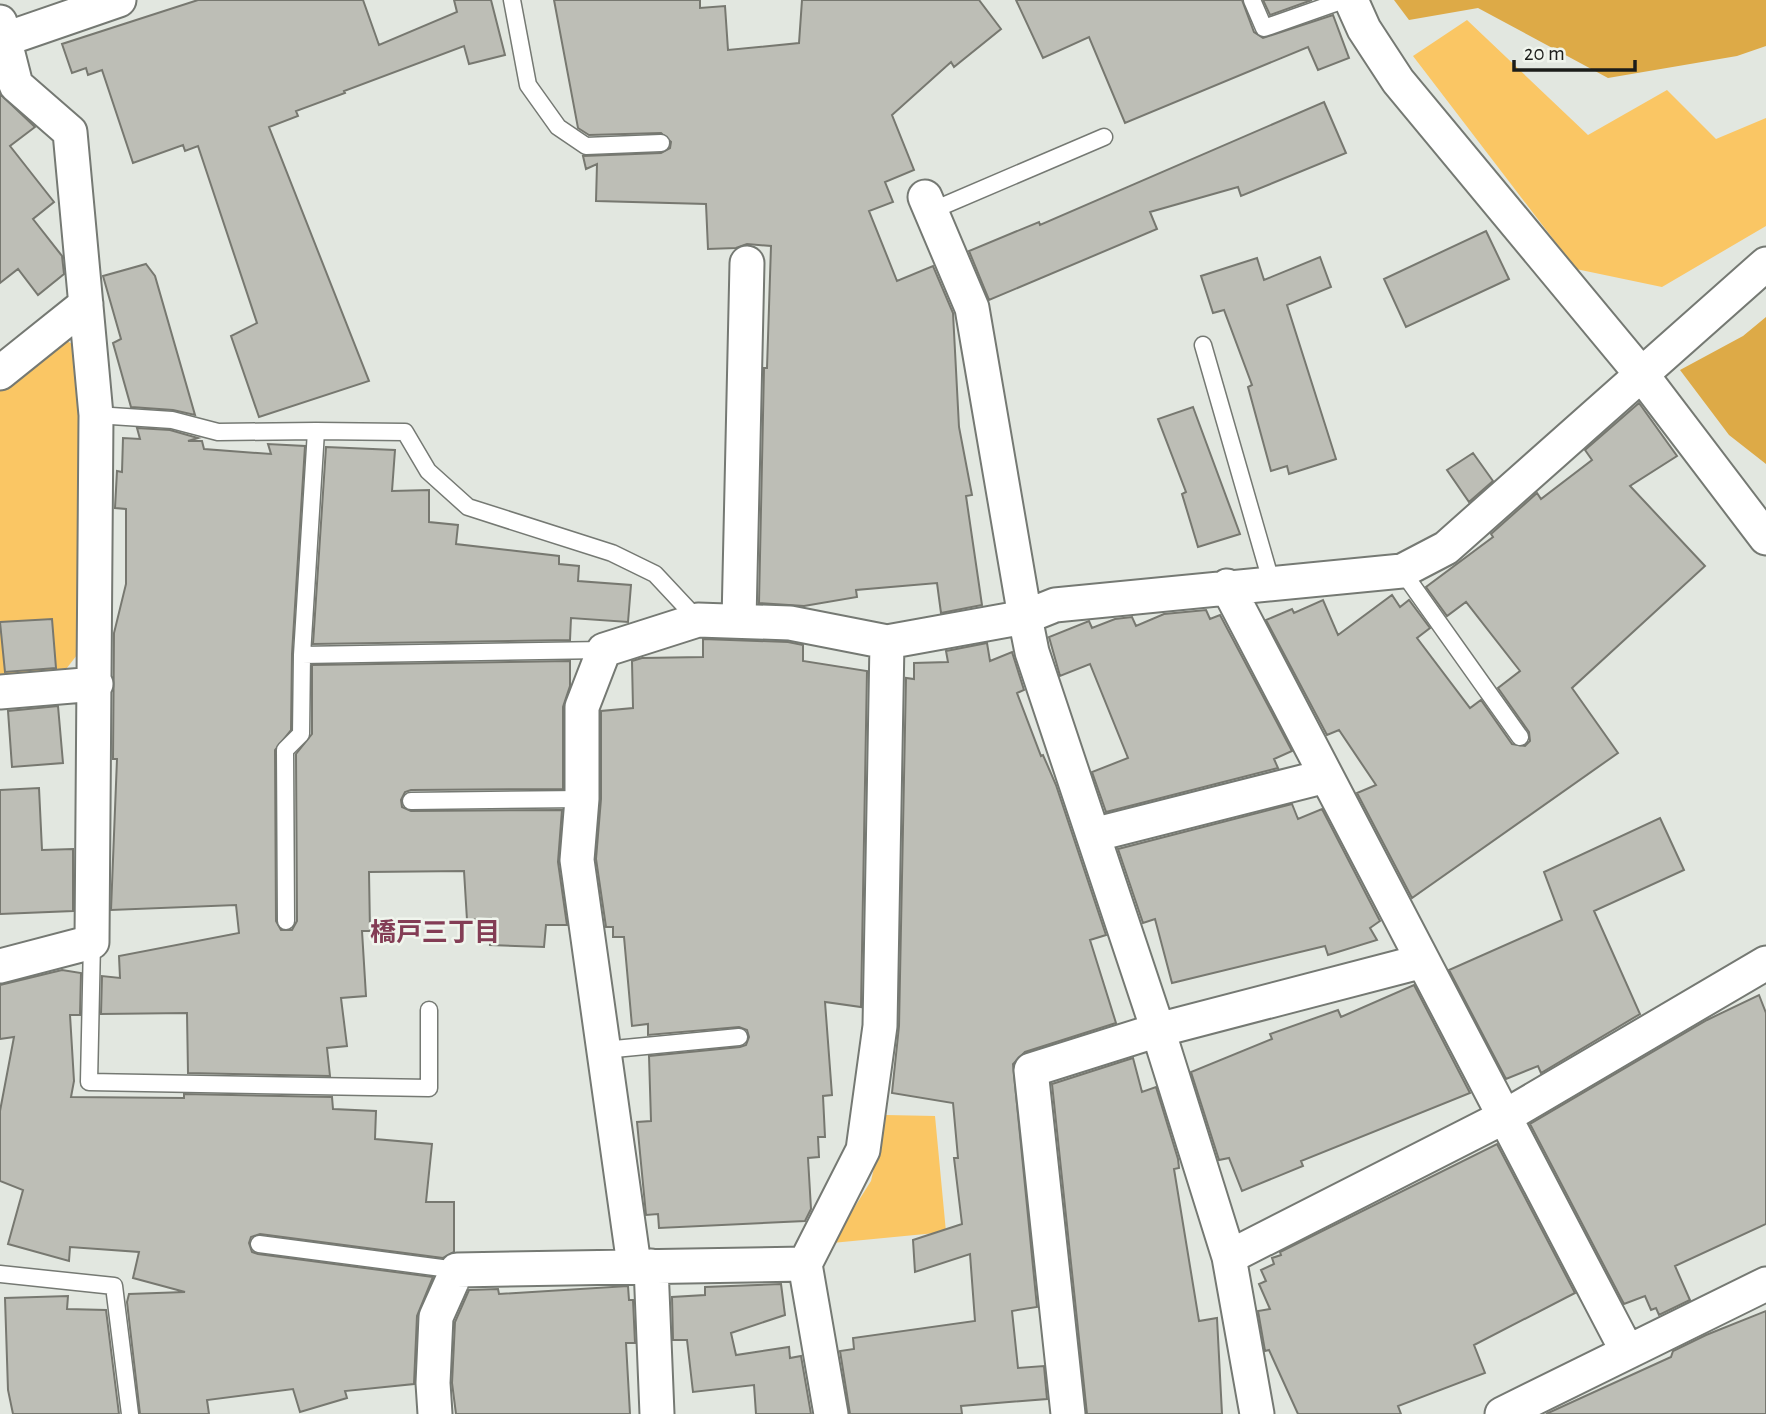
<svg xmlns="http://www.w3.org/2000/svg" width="1766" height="1414" font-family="'Alegreya Sans','Noto Sans JP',sans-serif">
	<rect width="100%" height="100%" fill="#e2e7e0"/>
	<path fill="#fac664" d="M 1467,20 L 1588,135 L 1667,90 L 1716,139 L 1766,118 L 1766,226 L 1662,287 L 1576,269 L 1413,56 Z
		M 61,338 L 80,348 L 77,655 L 63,673 L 0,679 L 0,386 Z
		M 886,1115 L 935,1116 L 946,1232 L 832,1243 L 871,1181 Z"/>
	<path fill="#ddaa47" d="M 1394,0 L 1766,0 L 1766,46 L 1737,56 L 1608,78 L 1478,8 L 1409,20 Z
		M 1766,317 L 1766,464 L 1729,435 L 1680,370 L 1743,336 Z"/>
	<path fill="#bdbeb6" stroke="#777870" stroke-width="2" d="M 198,0 L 363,0 L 379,45 L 457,12 L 454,0 L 491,0 L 505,55 L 469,64 L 464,46 L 344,91 L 345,93 L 296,111 L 298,116 L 269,127 L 369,381 L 259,417 L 231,336 L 257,323 L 198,146 L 185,151 L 183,145 L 133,163 L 102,70 L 88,75 L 86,68 L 72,73 L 62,44 Z
		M 554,0 L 700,0 L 700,8 L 725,6 L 728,50 L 799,43 L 802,0 L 979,0 L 1001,29 L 954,67 L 951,62 L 892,115 L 914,170 L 885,182 L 893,202 L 869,211 L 897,281 L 933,266 L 953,313 L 959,427 L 972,495 L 966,496 L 982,605 L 941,613 L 937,583 L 856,590 L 857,597 L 804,606 L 759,603 L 764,368 L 767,368 L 771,246 L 747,244 L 736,248 L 708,249 L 706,204 L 596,201 L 597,164 L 586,169 L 583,156 L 661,153 L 670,148 L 671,142 L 661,133 L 589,135 L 578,128 Z
		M 1016,0 L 1242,0 L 1254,32 L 1263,38 L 1333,15 L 1349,58 L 1318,70 L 1308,47 L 1125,123 L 1089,37 L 1043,58 Z
		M 1263,0 L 1312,0 L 1270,15 Z
		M 0,94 L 35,127 L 10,146 L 54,202 L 33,219 L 62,256 L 64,274 L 38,295 L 18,269 L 0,283 Z
		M 1324,102 L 1346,153 L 1241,196 L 1238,187 L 1150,212 L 1157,229 L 989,300 L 969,251 L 1039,222 L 1040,225 Z
		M 1486,231 L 1509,279 L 1406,327 L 1384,279 Z
		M 1320,257 L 1331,287 L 1287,305 L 1336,459 L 1289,474 L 1287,466 L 1271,471 L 1248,387 L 1252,385 L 1224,310 L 1213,313 L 1201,276 L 1257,258 L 1264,280 Z
		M 146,264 L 155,276 L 195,415 L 173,410 L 131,407 L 113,343 L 121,339 L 103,276 Z
		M 1639,403 L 1677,456 L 1630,486 L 1705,566 L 1572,688 L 1618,753 L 1412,898 L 1357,793 L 1376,785 L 1339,730 L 1327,735 L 1266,620 L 1292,609 L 1294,613 L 1323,600 L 1338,635 L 1392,595 L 1400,607 L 1409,600 L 1430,628 L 1417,638 L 1470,708 L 1481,700 L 1512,744 L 1525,746 L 1530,741 L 1529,732 L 1498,688 L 1520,671 L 1466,602 L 1447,616 L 1426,587 L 1493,537 L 1491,534 L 1537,493 L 1541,499 L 1592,460 L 1585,450 Z
		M 1193,407 L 1240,534 L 1198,547 L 1182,494 L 1186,492 L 1158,419 Z
		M 137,428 L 170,430 L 198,438 L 188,441 L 202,441 L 204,449 L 271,454 L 268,444 L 305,446 L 292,654 L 291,730 L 275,750 L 276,921 L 281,930 L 292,930 L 297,921 L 296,754 L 312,734 L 312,665 L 570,661 L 570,686 L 563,707 L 563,789 L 411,790 L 405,792 L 401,800 L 402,807 L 411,811 L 562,810 L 558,862 L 567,925 L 546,925 L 544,947 L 490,945 L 491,918 L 467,920 L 464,871 L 369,872 L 370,931 L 362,931 L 366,996 L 341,998 L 347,1046 L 327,1048 L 330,1076 L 188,1073 L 187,1013 L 101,1014 L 102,976 L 120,978 L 119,956 L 239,933 L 236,905 L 111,910 L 117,759 L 113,759 L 114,633 L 126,584 L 126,509 L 115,508 L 117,471 L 122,472 L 123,438 L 140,439 Z
		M 326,447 L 395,450 L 392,491 L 429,490 L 429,522 L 458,525 L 456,544 L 559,556 L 559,564 L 579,566 L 578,581 L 631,585 L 628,622 L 571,618 L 570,640 L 313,644 Z
		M 1473,453 L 1493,481 L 1469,502 L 1447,470 Z
		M 1206,610 L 1210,619 L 1220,615 L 1292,751 L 1274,759 L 1278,768 L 1106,812 L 1092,772 L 1128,758 L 1090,664 L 1060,676 L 1049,637 L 1089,621 L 1092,628 L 1115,619 L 1132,617 L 1136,626 L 1164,614 Z
		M 52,619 L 56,668 L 5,672 L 0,622 Z
		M 703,639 L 788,642 L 803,645 L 803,661 L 867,671 L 861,1007 L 825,1002 L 832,1095 L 823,1096 L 825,1137 L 818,1137 L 819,1157 L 808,1158 L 811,1209 L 805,1221 L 659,1228 L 658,1214 L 646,1215 L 637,1122 L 651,1121 L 649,1056 L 740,1047 L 746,1045 L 749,1037 L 747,1030 L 739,1027 L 648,1035 L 648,1024 L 632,1026 L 624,937 L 613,937 L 613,927 L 606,927 L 596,859 L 601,799 L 601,711 L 633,708 L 632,661 L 642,658 L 703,657 Z
		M 987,643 L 990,661 L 1012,652 L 1024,690 L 1017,693 L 1041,756 L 1043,755 L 1056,785 L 1106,935 L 1090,940 L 1116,1023 L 1025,1052 L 1013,1064 L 1037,1307 L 1012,1311 L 1018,1368 L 1044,1366 L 1047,1399 L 961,1406 L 962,1414 L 850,1414 L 840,1351 L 854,1349 L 853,1338 L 975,1321 L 970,1254 L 915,1272 L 913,1240 L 962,1224 L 954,1158 L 958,1158 L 953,1103 L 892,1093 L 899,1026 L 906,678 L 914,679 L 914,663 L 948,662 L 946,651 Z
		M 58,706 L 63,763 L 12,767 L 8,711 Z
		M 39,788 L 42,850 L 73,849 L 73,911 L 0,914 L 0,790 Z
		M 1292,804 L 1298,819 L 1322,809 L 1380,921 L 1370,928 L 1377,940 L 1328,955 L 1325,946 L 1172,983 L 1155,919 L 1143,923 L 1118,849 Z
		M 1660,818 L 1684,870 L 1594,911 L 1640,1014 L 1541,1073 L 1538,1066 L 1506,1079 L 1449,970 L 1562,920 L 1544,872 Z
		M 62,970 L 81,973 L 80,1015 L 70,1015 L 74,1081 L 71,1097 L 184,1098 L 184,1094 L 332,1097 L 333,1109 L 376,1111 L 375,1139 L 432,1144 L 426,1202 L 454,1202 L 454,1252 L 443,1258 L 260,1234 L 251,1237 L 249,1243 L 252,1252 L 258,1254 L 433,1277 L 417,1316 L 414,1384 L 345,1391 L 347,1398 L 300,1412 L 293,1389 L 207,1400 L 209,1414 L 140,1414 L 127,1302 L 129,1294 L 185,1292 L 133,1278 L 139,1252 L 70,1247 L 69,1261 L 8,1244 L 23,1190 L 0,1181 L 0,1111 L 14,1037 L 0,1039 L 0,985 Z
		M 1414,985 L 1470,1093 L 1301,1161 L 1303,1166 L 1242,1191 L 1229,1158 L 1219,1160 L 1191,1072 L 1272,1039 L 1270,1034 L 1338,1010 L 1341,1017 Z
		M 1759,995 L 1766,1013 L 1766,1224 L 1675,1266 L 1690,1300 L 1659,1315 L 1656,1308 L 1651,1310 L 1645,1296 L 1624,1304 L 1530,1124 L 1707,1020 Z
		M 1133,1058 L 1142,1092 L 1156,1087 L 1178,1159 L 1179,1168 L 1174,1169 L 1199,1321 L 1217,1318 L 1222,1414 L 1087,1414 L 1052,1084 Z
		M 1497,1144 L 1575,1293 L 1474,1345 L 1485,1373 L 1398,1406 L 1401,1414 L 1298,1414 L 1269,1350 L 1265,1351 L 1258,1311 L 1270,1309 L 1259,1284 L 1266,1281 L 1261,1270 L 1274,1264 L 1272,1258 L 1281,1255 L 1280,1252 Z
		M 781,1284 L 785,1315 L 731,1333 L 736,1355 L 789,1347 L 790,1358 L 801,1356 L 811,1414 L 756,1414 L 754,1385 L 693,1392 L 687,1340 L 673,1340 L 672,1297 L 705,1295 L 705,1287 Z
		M 628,1286 L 629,1300 L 633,1300 L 635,1343 L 626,1343 L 630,1414 L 456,1414 L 452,1383 L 455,1322 L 469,1290 L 498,1289 L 499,1294 Z
		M 68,1296 L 67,1309 L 106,1310 L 119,1414 L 13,1414 L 8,1390 L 5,1298 Z
		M 1766,1311 L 1766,1414 L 1546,1414 L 1671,1357 L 1673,1351 L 1706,1335 Z"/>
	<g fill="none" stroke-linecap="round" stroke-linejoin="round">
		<defs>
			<path id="service" d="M 512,0 L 528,85 L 558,127 L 586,146 L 661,143
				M 1252,0 L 1264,28 L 1344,0
				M 931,211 L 1104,137
				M 1203,345 L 1271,581
				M 96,415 L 172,420 L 218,432 L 316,431 L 302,655 L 301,734 L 285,750 L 286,921
				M 316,431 L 405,432 L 428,471 L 468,507 L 612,553 L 655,574 L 698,620
				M 1402,571 L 1520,737
				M 302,655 L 604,650
				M 411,801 L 582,799
				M 92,942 L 89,1082 L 429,1088 L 429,1010
				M 604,1050 L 739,1037
				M 259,1244 L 457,1270
				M 0,1274 L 114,1286 L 130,1414"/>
			<path id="minor" d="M 1351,0 L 1364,29 L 1398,81 L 1642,375 L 1766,538
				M 0,22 L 16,85 L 70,132 L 96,415 L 92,942 L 0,966
				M 0,41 L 119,0
				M 0,373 L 86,304
				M 1227,586 L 1627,1351
				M 739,621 L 747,263
				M 0,692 L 96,684
				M 1093,835 L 1326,776
				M 1229,1257 L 1504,1117 L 1766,963
				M 634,1265 L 577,860 L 582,799 L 582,707 L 604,650 L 698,620 L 790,623 L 887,642
				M 651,1266 L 657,1414
				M 435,1414 L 433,1383 L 436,1317 L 457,1270 L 805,1264
				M 831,1414 L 805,1264 L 863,1150 L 880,1026 L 887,642 L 1025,617 L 972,308 L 925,197
				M 1068,1414 L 1031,1070 L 1158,1030 L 1423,961
				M 1257,1414 L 1229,1257 L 1158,1030 L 1032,652 L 1025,617 L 1055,605 L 1402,571 L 1446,548 L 1766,264
				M 1502,1414 L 1766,1284"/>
		</defs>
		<use href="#service" stroke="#757973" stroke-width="19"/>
		<use href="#minor" stroke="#757973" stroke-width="37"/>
		<use href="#service" stroke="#fff" stroke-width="16"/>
		<use href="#minor" stroke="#fff" stroke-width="33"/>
	</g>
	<g text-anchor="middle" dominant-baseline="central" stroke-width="5" stroke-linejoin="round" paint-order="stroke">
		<g font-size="26" font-weight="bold" fill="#833d55" stroke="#f0f5ed">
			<text x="435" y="933">橋戸三丁目</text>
		</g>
	</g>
	<path d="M1514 60v10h121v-10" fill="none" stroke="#1b1d1a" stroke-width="3.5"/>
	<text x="1524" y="60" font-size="21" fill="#1b1d1a" stroke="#f0f5ed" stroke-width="5" paint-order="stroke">20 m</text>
</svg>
